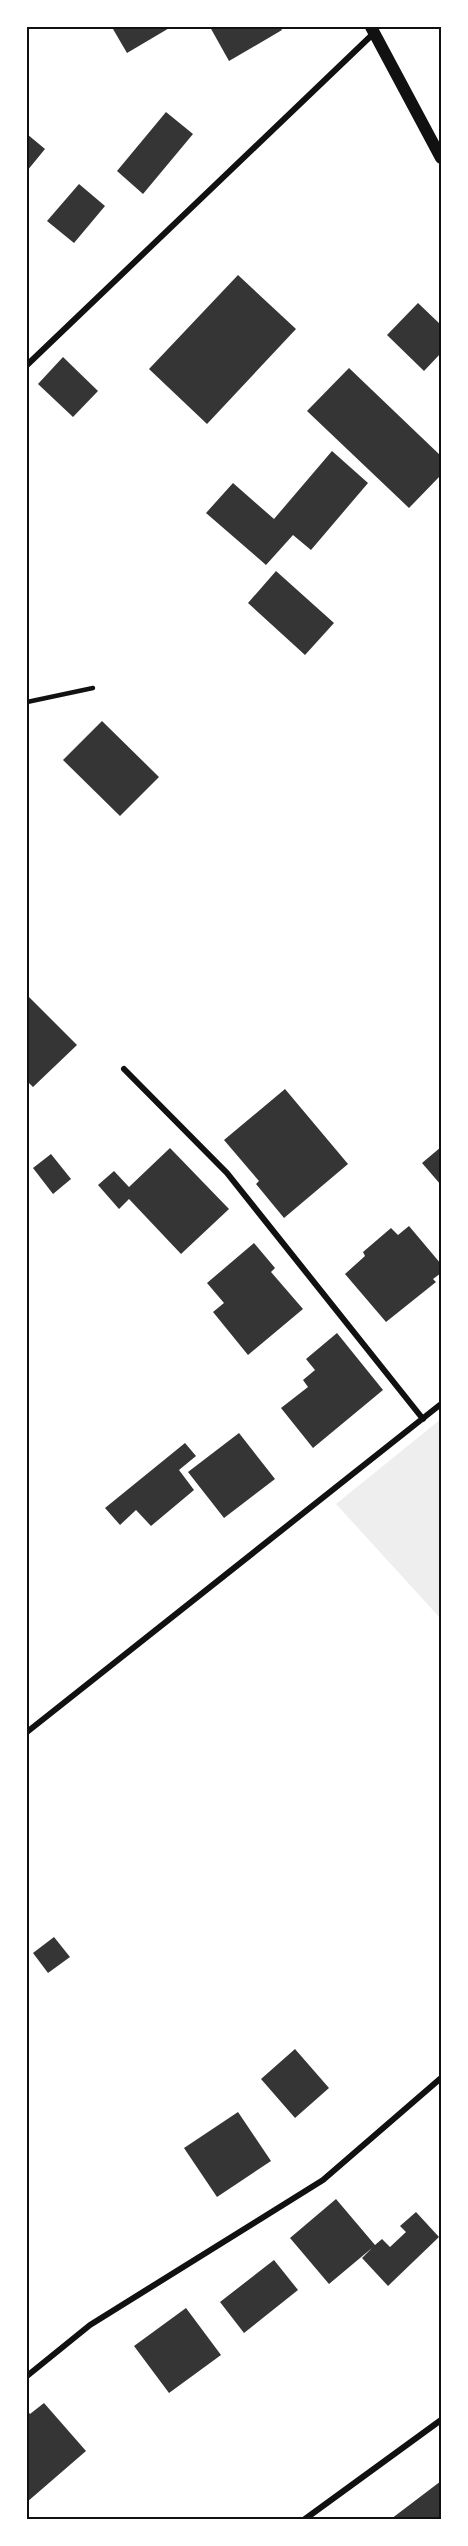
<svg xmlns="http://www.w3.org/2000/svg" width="468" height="2546" font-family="'Roboto Condensed',sans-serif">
	<rect width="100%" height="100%" fill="#fff"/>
	<path fill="#eee" d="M 441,1419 L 441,1619 L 336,1504 Z"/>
	<path fill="#353535" d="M 116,27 L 171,27 L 127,53 L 113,29 Z
		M 210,27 L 280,27 L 282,30 L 229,61 Z
		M 166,112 L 193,134 L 143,194 L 117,171 Z
		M 27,134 L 45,149 L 27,171 Z
		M 79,184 L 105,206 L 74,243 L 47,221 Z
		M 238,275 L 296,329 L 207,424 L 149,369 Z
		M 418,303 L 441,325 L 441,353 L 424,371 L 387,335 Z
		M 63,357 L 98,391 L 73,417 L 38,384 Z
		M 349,368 L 441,456 L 441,475 L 409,508 L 307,411 Z
		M 332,451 L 368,483 L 311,550 L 293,535 L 266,565 L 206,513 L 233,483 L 274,519 Z
		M 276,571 L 334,623 L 305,655 L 248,603 Z
		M 102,721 L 159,777 L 120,816 L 63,760 Z
		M 27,995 L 77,1045 L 33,1087 L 27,1081 Z
		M 285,1089 L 348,1164 L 284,1218 L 256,1184 L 259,1181 L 224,1140 Z
		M 441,1147 L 441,1185 L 422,1163 Z
		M 170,1148 L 229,1209 L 181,1254 L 129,1199 L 119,1209 L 98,1185 L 114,1171 L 129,1187 Z
		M 51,1154 L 71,1179 L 53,1194 L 33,1168 Z
		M 409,1226 L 441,1264 L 441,1273 L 433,1279 L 436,1282 L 386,1322 L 345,1274 L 365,1256 L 363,1252 L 391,1228 L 398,1235 Z
		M 254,1243 L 275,1268 L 271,1272 L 303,1309 L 248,1355 L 213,1312 L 224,1303 L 207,1283 Z
		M 337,1333 L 383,1390 L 313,1448 L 281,1408 L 308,1387 L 303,1380 L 315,1370 L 306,1359 Z
		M 239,1433 L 275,1479 L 224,1518 L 188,1472 Z
		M 185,1443 L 196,1456 L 179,1470 L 194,1490 L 151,1526 L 136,1510 L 120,1525 L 105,1508 Z
		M 54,1937 L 70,1957 L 48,1973 L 33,1953 Z
		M 295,2049 L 329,2088 L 295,2118 L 261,2079 Z
		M 238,2112 L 271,2161 L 217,2197 L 184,2148 Z
		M 336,2199 L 375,2245 L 382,2239 L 390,2247 L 406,2232 L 400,2226 L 416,2212 L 439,2237 L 388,2286 L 362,2258 L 372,2248 L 329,2284 L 290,2238 Z
		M 274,2260 L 298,2290 L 244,2333 L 220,2302 Z
		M 186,2308 L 221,2355 L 169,2393 L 134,2346 Z
		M 44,2403 L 86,2451 L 27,2502 L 27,2410 L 30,2414 Z
		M 441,2481 L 441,2519 L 391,2519 Z"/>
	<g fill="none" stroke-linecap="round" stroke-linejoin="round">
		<path stroke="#111" stroke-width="4.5" d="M 27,702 L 93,688"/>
		<path stroke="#111" stroke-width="6" d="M 27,365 L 374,33
			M 124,1069 L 227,1173 L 423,1419
			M 27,1732 L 441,1404
			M 27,2376 L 90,2325 L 323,2180 L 441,2078
			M 305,2519 L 441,2420"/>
		<path stroke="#111" stroke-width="12" d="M 371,27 L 441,158"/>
	</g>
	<rect width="468" height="2546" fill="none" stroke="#ffffff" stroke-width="57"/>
	<rect x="28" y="28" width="412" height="2490" fill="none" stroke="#111" stroke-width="2"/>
</svg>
